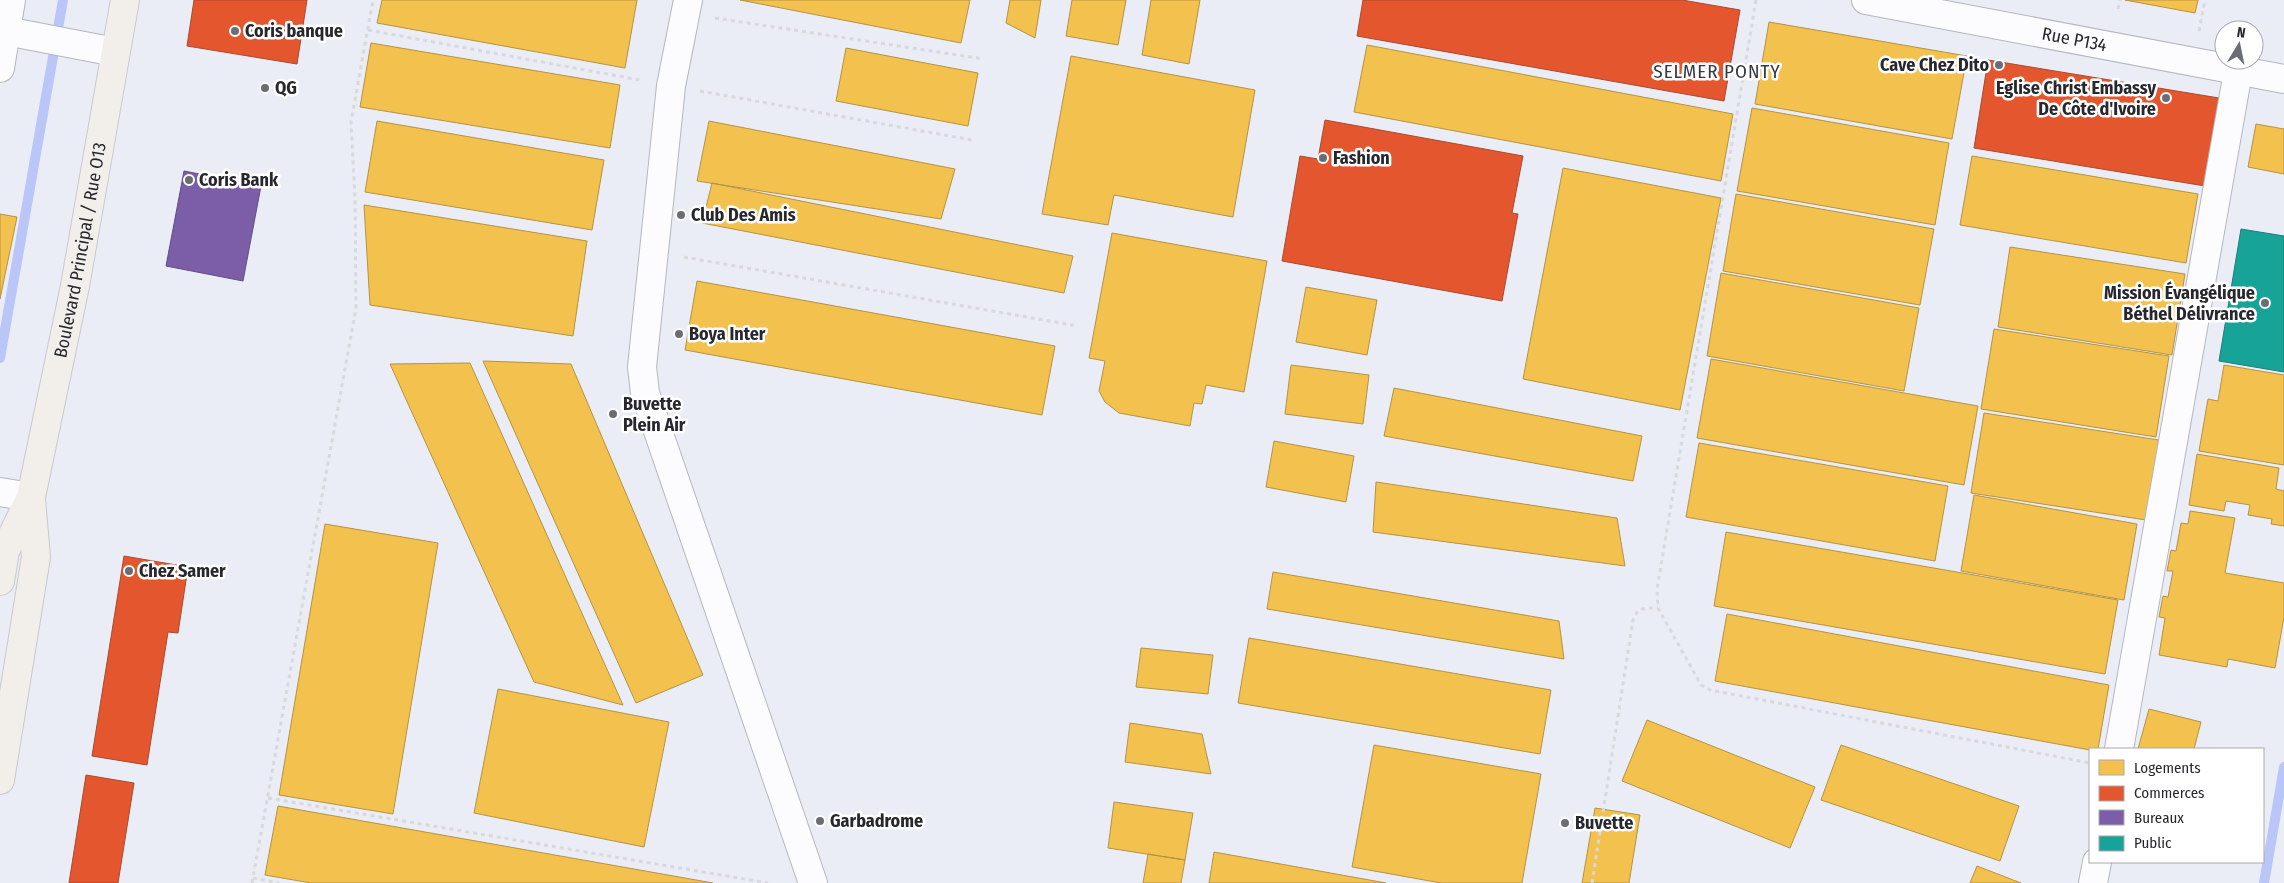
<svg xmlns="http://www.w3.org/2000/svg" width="2284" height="883" font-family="'Fira Sans Condensed',sans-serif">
	<rect width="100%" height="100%" fill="#eaedf6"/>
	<path fill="#f2c14e" stroke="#b59344" d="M 382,0 L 637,0 L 625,68 L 377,23 Z
		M 740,0 L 970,0 L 961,43 Z
		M 1010,0 L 1041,0 L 1035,38 L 1006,23 Z
		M 1072,0 L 1126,0 L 1118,45 L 1066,36 Z
		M 1151,0 L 1200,0 L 1189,64 L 1142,55 Z
		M 2125,0 L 2198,0 L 2195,13 Z
		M 1769,22 L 1967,56 L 1952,139 L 1755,104 Z
		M 371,43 L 620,85 L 610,148 L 360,107 Z
		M 1367,45 L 1733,114 L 1721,181 L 1354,112 Z
		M 846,48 L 978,73 L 968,126 L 836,101 Z
		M 1071,56 L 1255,90 L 1233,217 L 1114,195 L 1108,225 L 1042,214 Z
		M 1752,108 L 1949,143 L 1935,225 L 1737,191 Z
		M 377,121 L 604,160 L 592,230 L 365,192 Z
		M 709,121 L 955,169 L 941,219 L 697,181 Z
		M 2256,124 L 2284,129 L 2284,174 L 2248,167 Z
		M 1972,156 L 2198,194 L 2186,263 L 1960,225 Z
		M 1563,168 L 1721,198 L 1680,410 L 1523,379 Z
		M 712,183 L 1073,256 L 1064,293 L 702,223 Z
		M 1736,194 L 1934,229 L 1920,305 L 1723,271 Z
		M 364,205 L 587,241 L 573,336 L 370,305 Z
		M 0,214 L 17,217 L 0,299 Z
		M 1112,233 L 1267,261 L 1244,392 L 1206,385 L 1202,404 L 1194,403 L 1190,426 L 1119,413 L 1105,402 L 1099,391 L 1105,361 L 1089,358 Z
		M 2010,247 L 2185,274 L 2172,355 L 1998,327 Z
		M 1721,273 L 1919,308 L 1904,391 L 1707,356 Z
		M 697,281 L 1055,346 L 1042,415 L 685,350 Z
		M 1306,287 L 1377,300 L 1367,355 L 1296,342 Z
		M 1994,329 L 2169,356 L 2156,437 L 1981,409 Z
		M 1711,359 L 1978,406 L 1964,485 L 1697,438 Z
		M 483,361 L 571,364 L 703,675 L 636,703 Z
		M 470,363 L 623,705 L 534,682 L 390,364 Z
		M 1291,365 L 1369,375 L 1363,424 L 1285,414 Z
		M 2224,365 L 2284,375 L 2284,465 L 2199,451 L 2208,399 L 2218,401 Z
		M 1394,388 L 1642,436 L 1633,481 L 1384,436 Z
		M 1984,413 L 2159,440 L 2146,520 L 1971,493 Z
		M 1274,441 L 1354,456 L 1346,502 L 1266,487 Z
		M 1699,443 L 1948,486 L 1935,561 L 1686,517 Z
		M 2197,454 L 2279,468 L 2276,489 L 2284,491 L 2284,526 L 2271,524 L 2272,519 L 2248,515 L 2250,505 L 2226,501 L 2224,511 L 2189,505 Z
		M 1376,482 L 1617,518 L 1625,566 L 1373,532 Z
		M 1974,495 L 2137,524 L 2124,600 L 1961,571 Z
		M 2190,511 L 2235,518 L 2225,573 L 2284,583 L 2284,617 L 2275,668 L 2228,659 L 2227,667 L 2159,655 L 2165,618 L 2159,617 L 2163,596 L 2168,597 L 2173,571 L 2167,571 L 2171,550 L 2176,551 L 2181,523 L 2188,524 Z
		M 325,524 L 438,543 L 393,814 L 279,795 Z
		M 1726,532 L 2118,600 L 2105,674 L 1714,606 Z
		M 1273,572 L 1559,621 L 1564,659 L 1267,609 Z
		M 1727,614 L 2109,685 L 2098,749 L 2090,750 L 1715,681 Z
		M 1249,638 L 1551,690 L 1540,754 L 1238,703 Z
		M 1141,648 L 1213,655 L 1208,694 L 1136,687 Z
		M 498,689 L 669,722 L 644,847 L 474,813 Z
		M 2149,709 L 2201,722 L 2194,749 L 2138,749 Z
		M 1647,720 L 1815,787 L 1790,848 L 1622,781 Z
		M 1130,723 L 1202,734 L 1211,774 L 1125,762 Z
		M 1374,745 L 1541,774 L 1522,883 L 1441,883 L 1352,867 Z
		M 1841,745 L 2019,806 L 2000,861 L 1821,800 Z
		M 1114,802 L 1193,813 L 1185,860 L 1108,848 Z
		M 278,806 L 713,883 L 311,883 L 265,875 Z
		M 1595,808 L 1640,815 L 1629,883 L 1582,883 Z
		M 1214,852 L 1386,883 L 1209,883 Z
		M 1148,854 L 1185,860 L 1181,883 L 1143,883 Z
		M 1977,866 L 2021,883 L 1970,883 Z"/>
	<path fill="#e4572e" stroke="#ab492e" d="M 194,0 L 307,0 L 297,64 L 187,46 Z
		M 1363,0 L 1682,0 L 1740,10 L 1724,101 L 1357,36 Z
		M 1988,60 L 2219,98 L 2205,186 L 1974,148 Z
		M 1325,120 L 1523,156 L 1512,213 L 1518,214 L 1502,301 L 1282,261 L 1300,156 L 1318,159 Z
		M 124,556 L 188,567 L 178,633 L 168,632 L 147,765 L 92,756 Z
		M 86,775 L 134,783 L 118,883 L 69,883 Z"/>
	<path fill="#7b5ea7" stroke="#624e83" d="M 184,171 L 261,186 L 243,281 L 166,266 Z"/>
	<path fill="#17a398" stroke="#1c7e78" d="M 2241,229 L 2284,236 L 2284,372 L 2219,361 Z"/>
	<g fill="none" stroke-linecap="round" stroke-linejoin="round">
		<path stroke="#b9c6f7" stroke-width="10" d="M 0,358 L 63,0
			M 2264,883 L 2284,767"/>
		<defs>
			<g id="minor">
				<path d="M 688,0 L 671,86 L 642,367 L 645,393 L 813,883"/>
				<path id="s1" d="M 1866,0 L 2284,79"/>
				<path d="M 6,31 L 115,52"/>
				<path d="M 0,68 L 11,0"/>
				<path d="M 0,492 L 31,497"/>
				<path d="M 2119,749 L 2238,72"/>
				<path d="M 2093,883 L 2097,862"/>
			</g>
			<g id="major">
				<path id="s2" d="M 0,581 L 5,551 L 31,497 L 75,286 L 125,0"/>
				<path d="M 0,780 L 36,557 L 31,499"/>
			</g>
		</defs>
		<use href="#minor" stroke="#b4b7be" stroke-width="30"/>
		<use href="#major" stroke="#c8c9ce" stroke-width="30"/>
		<path stroke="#d9d9dc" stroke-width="3" stroke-dasharray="4 4" stroke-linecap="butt" d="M 1756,0 L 1657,589 L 1658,608 L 1701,685 L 1710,690 L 2090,763
			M 2118,9 L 2120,0
			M 715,18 L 984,59
			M 368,30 L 640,80
			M 2199,31 L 2205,0
			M 700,91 L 972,140
			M 684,257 L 1078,326
			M 268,798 L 768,883
			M 253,878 L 279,883
			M 252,883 L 356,308 L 355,198 L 351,122 L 373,0
			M 1592,883 L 1633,620 C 1637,607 1645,608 1658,608"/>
		<use href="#minor" stroke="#fcfcfe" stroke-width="28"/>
		<use href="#major" stroke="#f2efeb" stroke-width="28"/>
	</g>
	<g fill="#6b6d74" stroke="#fff" stroke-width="2">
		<circle cx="235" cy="31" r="5"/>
		<circle cx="1999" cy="65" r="5"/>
		<circle cx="265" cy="88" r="5"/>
		<circle cx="2166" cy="98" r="5"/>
		<circle cx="1323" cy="158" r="5"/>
		<circle cx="189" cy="180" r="5"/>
		<circle cx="681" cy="215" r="5"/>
		<circle cx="2265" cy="303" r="5"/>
		<circle cx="679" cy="334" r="5"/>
		<circle cx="613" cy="414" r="5"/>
		<circle cx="129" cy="571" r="5"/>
		<circle cx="820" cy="821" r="5"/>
		<circle cx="1565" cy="823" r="5"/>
	</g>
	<g text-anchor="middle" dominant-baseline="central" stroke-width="5" stroke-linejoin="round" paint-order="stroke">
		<g font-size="18" font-weight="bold" fill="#26282e" stroke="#fff" text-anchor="start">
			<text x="245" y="31">Coris banque</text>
			<text x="1989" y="65" text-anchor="end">Cave Chez Dito</text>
			<text x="275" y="88">QG</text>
			<text x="2156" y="88" text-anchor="end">Eglise Christ Embassy<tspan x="2156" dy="21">De Côte d'Ivoire</tspan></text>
			<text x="1333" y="158">Fashion</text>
			<text x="199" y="180">Coris Bank</text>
			<text x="691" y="215">Club Des Amis</text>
			<text x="2255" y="293" text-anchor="end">Mission Évangélique<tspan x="2255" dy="21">Béthel Délivrance</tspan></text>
			<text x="689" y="334">Boya Inter</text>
			<text x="623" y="404">Buvette<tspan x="623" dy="21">Plein Air</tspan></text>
			<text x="139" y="571">Chez Samer</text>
			<text x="830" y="821">Garbadrome</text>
			<text x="1575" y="823">Buvette</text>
		</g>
		<g font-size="18" fill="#26282e" stroke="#fff">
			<text stroke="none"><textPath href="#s1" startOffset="212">Rue P134</textPath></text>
			<text stroke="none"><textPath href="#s2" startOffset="342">Boulevard Principal / Rue O13</textPath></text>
		</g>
		<g font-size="19" letter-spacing="1" fill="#353946" stroke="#fff">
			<text x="1717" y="71">SELMER PONTY</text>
		</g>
	</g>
	<rect x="2089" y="748" width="175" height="115" fill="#ffffff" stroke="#a8a9ab"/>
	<rect x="2099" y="760" width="25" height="15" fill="#f2c14e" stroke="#a8a9ab"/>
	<text x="2134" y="773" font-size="15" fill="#26282e">Logements</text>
	<rect x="2099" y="786" width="25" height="15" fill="#e4572e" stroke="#a8a9ab"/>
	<text x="2134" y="798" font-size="15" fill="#26282e">Commerces</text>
	<rect x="2099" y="810" width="25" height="15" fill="#7b5ea7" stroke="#a8a9ab"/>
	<text x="2134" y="823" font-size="15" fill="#26282e">Bureaux</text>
	<rect x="2099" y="836" width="25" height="15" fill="#17a398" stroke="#a8a9ab"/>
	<text x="2134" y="848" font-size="15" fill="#26282e">Public</text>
	<g transform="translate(2239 45) rotate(10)"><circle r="24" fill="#ffffff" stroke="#a8a9ab"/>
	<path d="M0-4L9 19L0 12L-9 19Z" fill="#6b6d74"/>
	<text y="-8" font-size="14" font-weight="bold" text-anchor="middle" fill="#26282e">N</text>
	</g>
</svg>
